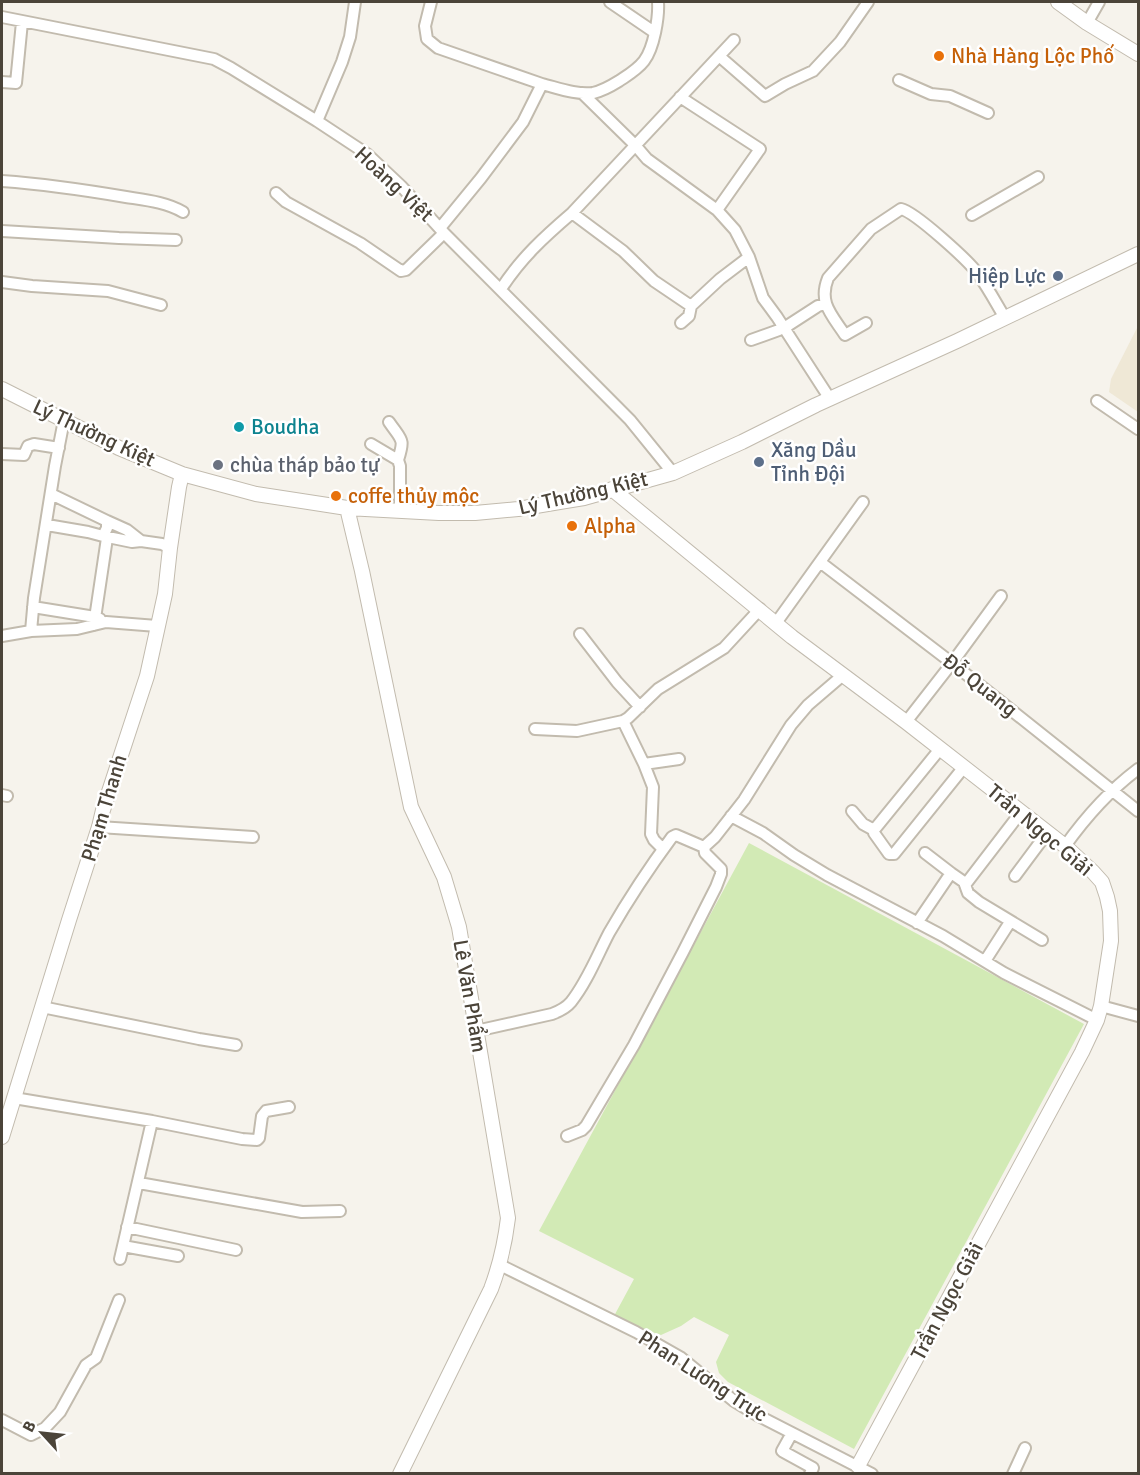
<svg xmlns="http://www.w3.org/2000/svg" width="1140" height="1475" font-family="Signika,sans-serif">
	<rect width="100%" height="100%" fill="#f6f3ec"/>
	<path fill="#efe8d6" d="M 1138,326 L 1138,412 L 1109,392 L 1111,379 Z"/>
	<path fill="#d2eab5" d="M 749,843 L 1084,1024 L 854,1449 L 728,1382 L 719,1373 L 716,1362 L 729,1335 L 694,1317 L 681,1326 L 661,1335 L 646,1330 L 614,1316 L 634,1279 L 539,1231 Z"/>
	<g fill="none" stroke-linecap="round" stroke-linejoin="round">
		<defs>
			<path id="minor" d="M 431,2 L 425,26 L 427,39 L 438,48 L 542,84
				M 610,2 L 654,32
				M 2,17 L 214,59 L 231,68 L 317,121 L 367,154 L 401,186 L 444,233 L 630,420 L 673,473
				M 1087,23 L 1099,2
				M 719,56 L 765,96 L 785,84 L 813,71 L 840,42 L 868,2
				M 899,80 L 931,94 L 950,96 L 988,113
				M 2,82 L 16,83 L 22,22
				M 582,93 L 635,145 L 647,159 L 717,210 L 760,149 L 680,97
				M 317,121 L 342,62 L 350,37 L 355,2
				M 2,181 C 43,184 85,190 126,197 C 145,200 166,202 183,212
				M 276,193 L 286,202 L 360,243 L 401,271 L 406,270 L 444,233
				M 717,210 L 735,230 L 749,257 L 763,298 L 777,317 L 830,399
				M 572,213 L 623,251 L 654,281 L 691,306
				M 972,215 L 1038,177
				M 440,228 L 481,178 L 523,122 L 542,84 C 558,88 576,95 593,93 C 602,91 611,86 619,81 C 628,75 637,70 644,61 C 654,48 659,17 658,2
				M 2,231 L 119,238 L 176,240
				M 2,282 L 32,286 L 108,291 L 161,305
				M 501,289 C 521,258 544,237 572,213 L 734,40
				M 681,323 L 689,316 L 691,306 L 720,279 L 749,257
				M 866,323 L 845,335 C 832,315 818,303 828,278 L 871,229 L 901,209 C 915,212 969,261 978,274 C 988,288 996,303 1005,318
				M 784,328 L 818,306 L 825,304
				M 751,340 L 779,330 L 783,326
				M 1097,401 L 1138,429
				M 389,422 C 402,441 405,438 398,460
				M 371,444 L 398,460 L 400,466 L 400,511
				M 2,454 L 24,455 L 28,446 L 34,444 L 59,448
				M 107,521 L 127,530 L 141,541
				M 47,525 L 88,532 L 103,536 L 107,528 L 107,521 L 51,494
				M 103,536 L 132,542 L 141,541 L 162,544 L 170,548
				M 820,562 L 952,663 L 1138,811
				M 33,607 L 95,617 L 100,619
				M 776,623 L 863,502
				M 94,625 L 107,538
				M 31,631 L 34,598 L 55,466 L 64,420
				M 580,634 L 617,682 L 640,707
				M 2,636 L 31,631 L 77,629 L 106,622 L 157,626
				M 623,721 L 644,764 L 653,787 L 651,834 L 654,840 L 663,849
				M 906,722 L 952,663 L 1001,596
				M 535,729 L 577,731 L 623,721 L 628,718 L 658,689 L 724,648 L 760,609
				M 940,749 L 874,830 L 874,833 L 889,854 L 894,854 L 964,767
				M 644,764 L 679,759
				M 2,795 L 7,796
				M 852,811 L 863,824 L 874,830
				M 731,816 L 763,833 L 794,855 L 827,875 L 943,936 L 1004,973 L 1097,1020
				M 99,827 L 253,837
				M 1065,846 C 1085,818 1110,790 1138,769
				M 704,847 L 715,837 L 744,800 L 791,725 L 808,705 L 843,675
				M 951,873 L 964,882 L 968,893 L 979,902 L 1042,940
				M 1015,876 L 1047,833
				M 965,885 L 1021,812
				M 917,923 L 951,873 L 925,853
				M 985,961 L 1010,922
				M 1101,1006 L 1138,1016
				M 42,1007 L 199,1039 L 236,1045
				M 476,1031 L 552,1014 C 560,1011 566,1008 571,1002 C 587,982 597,956 609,933 C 628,900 649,868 672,837 L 676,835 L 704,847 L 705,853 L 721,869 L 721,874 L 716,887 L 683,952 L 634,1045 L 586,1126 L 582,1130 L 567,1136
				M 14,1098 L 152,1121 L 242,1139 L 257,1140 L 259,1138 L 262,1116 L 266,1111 L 289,1107
				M 139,1183 L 302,1212 L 340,1211
				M 127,1227 L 236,1250
				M 123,1246 L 178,1256
				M 120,1259 L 152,1121
				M 500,1265 L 636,1332 L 680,1357 L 734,1401 L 757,1415 L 872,1474
				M 2,1420 L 31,1435 L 45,1428 L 60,1412 L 86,1365 L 96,1358 L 119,1300
				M 792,1433 L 782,1451 L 813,1468 L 810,1474
				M 1013,1474 L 1025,1448"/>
			<path id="tertiary" d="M 1058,2 L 1087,23 L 1138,54
				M 2,389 L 119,448 L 182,474 L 256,494 L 347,508 L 439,513 L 475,513 L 518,509 L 584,498 L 673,473 L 742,442 L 816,405 L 957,341 L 1138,254
				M 612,489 L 792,637 L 906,722 L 1065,846 L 1093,872 L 1102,882 L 1107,897 L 1110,911 L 1111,941 L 1101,1006 L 1097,1020 L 1082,1052 L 858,1466
				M 347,508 L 362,571 L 411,807 L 444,877 L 459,927 L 508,1218 C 505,1243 500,1265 491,1289 L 400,1474
				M 2,1137 L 69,920 L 99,827 L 103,810 L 147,676 L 165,594 L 170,548 L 179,487 L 182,474"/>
		</defs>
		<use href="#minor" stroke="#c2bbae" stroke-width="14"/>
		<use href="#tertiary" stroke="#c2bbae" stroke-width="16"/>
		<use href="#minor" stroke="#fff" stroke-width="10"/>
		<use href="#tertiary" stroke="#fff" stroke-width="14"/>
	</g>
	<g fill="#e8710a" stroke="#fff" stroke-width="2">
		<circle cx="939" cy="56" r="6"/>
		<circle cx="336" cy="496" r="6"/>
		<circle cx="572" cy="526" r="6"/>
	</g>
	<g fill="#5c6f8a" stroke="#fff" stroke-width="2">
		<circle cx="1058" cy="276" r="6"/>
		<circle cx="759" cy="462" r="6"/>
	</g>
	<circle fill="#0f9aa8" stroke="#fff" stroke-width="2" cx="239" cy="427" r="6"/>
	<circle fill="#6b7280" stroke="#fff" stroke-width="2" cx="218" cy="465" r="6"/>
	<g text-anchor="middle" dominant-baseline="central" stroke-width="5" stroke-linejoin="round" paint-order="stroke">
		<g font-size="21" fill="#c56008" stroke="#fff" text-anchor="start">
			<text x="951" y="56">Nhà Hàng Lộc Phố</text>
			<text x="348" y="496">coffe thủy mộc</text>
			<text x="584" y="526">Alpha</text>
		</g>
		<g font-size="21" fill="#4b4439" stroke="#fff">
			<text transform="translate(394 184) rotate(43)">Hoàng Việt</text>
			<text transform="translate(94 433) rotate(25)">Lý Thường Kiệt</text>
			<text transform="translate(583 493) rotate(-13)">Lý Thường Kiệt</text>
			<text transform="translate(980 685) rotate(38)">Đỗ Quang</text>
			<text transform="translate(104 808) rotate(-73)">Phạm Thanh</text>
			<text transform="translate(1040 830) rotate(40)">Trần Ngọc Giải</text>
			<text transform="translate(470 996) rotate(80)">Lê Văn Phẩm</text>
			<text transform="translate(947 1301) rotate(-62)">Trần Ngọc Giải</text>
			<text transform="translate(703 1376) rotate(33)">Phan Lương Trực</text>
		</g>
		<g font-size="21" fill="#4e5e75" stroke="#fff" text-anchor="end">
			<text x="1046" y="276">Hiệp Lực</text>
			<text x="771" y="450" text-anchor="start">Xăng Dầu<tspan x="771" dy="24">Tỉnh Đội</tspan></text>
		</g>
		<g font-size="21" fill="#0d838f" stroke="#fff" text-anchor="start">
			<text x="251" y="427">Boudha</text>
		</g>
		<g font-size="21" fill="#5b616d" stroke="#fff" text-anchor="start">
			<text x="230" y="465">chùa tháp bảo tự</text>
		</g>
	</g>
	<rect width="1140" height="1475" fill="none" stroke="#4b4439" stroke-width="6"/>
	<g transform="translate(42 1433) rotate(297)" stroke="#ffffff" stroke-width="4.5" paint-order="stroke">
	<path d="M0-4.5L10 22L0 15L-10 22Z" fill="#4b4439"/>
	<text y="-9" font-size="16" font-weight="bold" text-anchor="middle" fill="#4b4439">B</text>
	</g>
</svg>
